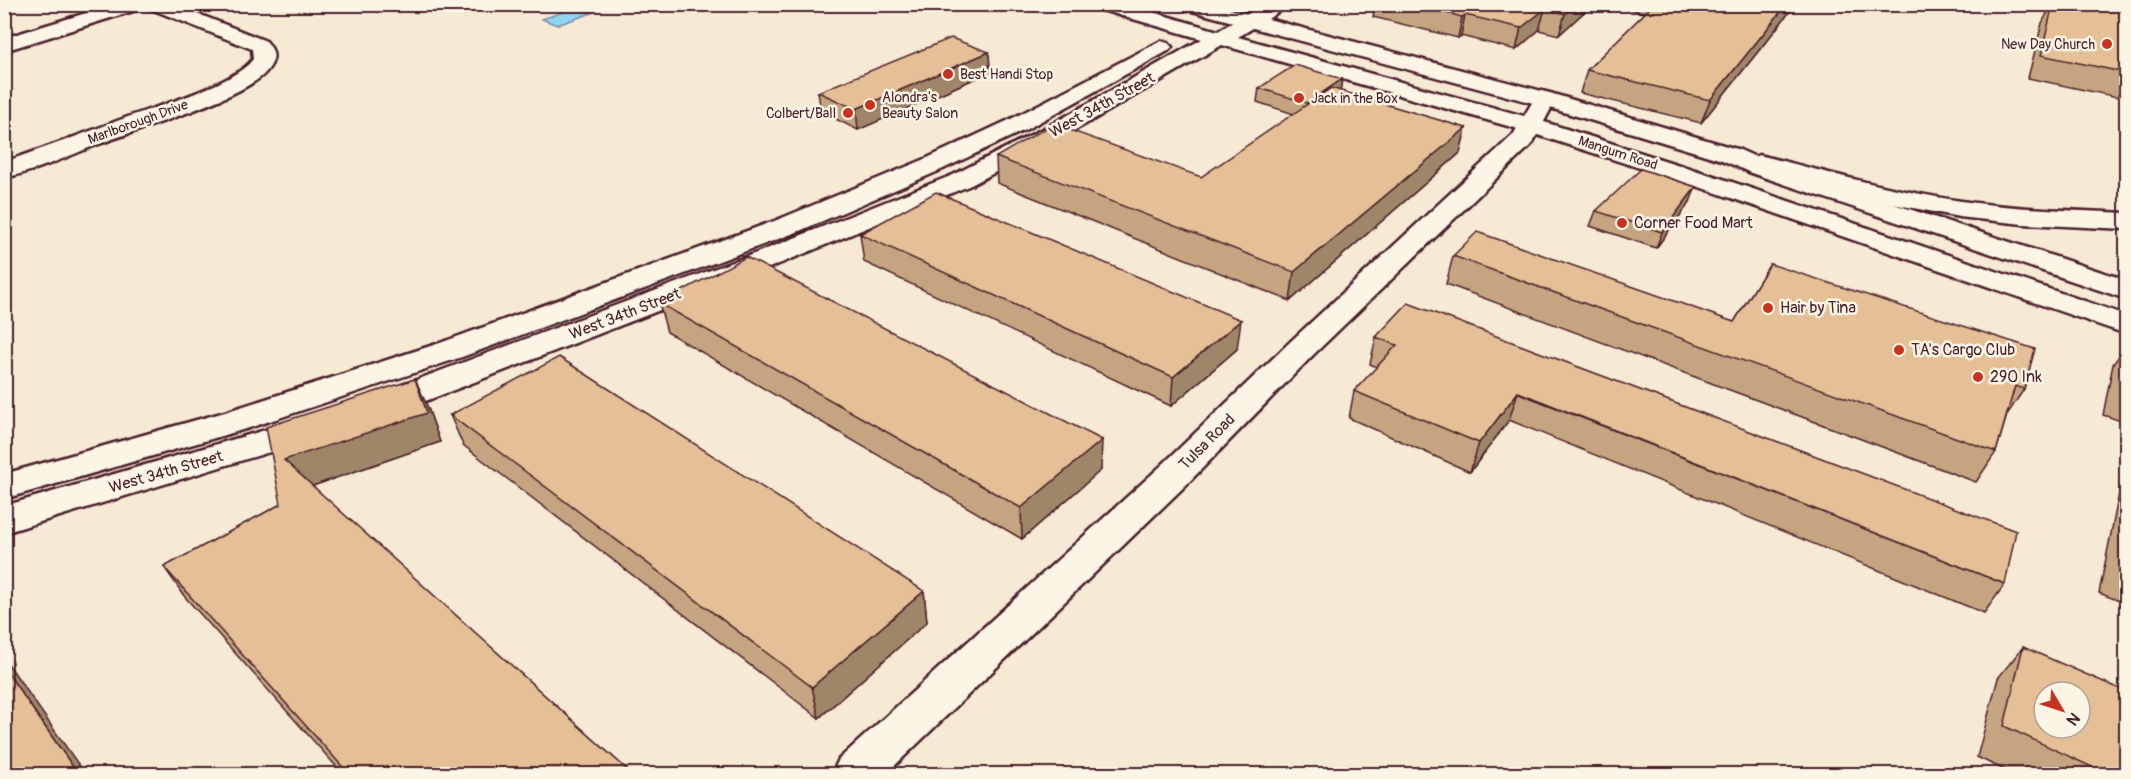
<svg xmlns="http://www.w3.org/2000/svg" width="2131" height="779" font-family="Pangolin,sans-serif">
	<rect width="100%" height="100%" fill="#f7ead5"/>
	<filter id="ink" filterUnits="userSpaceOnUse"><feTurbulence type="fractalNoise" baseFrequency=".0167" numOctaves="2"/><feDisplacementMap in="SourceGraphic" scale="12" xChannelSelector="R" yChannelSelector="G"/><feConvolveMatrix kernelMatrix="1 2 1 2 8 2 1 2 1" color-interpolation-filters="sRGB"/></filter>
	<g filter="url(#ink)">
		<path fill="#90d5f2" stroke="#748ca2" stroke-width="1.5" d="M 564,5 L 592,13 L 557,25 L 542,19 L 563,12 L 554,8 Z"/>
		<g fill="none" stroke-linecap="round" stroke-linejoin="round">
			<defs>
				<path id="minor" d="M 116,4 L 173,4 L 266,41 C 276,52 276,60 266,72 C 245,97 134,131 99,144 C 68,156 37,171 4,178 L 4,162 C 45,148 85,133 125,118 C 156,107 235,84 253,59 L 252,49 L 146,7 L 4,51 L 4,38 Z
					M 1545,92 L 1553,94 L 1556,99 L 1532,144 L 1313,355 L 1188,483 L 886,774 L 832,774 L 839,759 L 1162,465 L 1291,341 L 1513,135 L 1537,94 Z"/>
				<path id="tertiary" d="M 1759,155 C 1826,172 1893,191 1961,201 C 2016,209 2071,210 2126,213 L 2126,229 L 2023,224 L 1959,217 L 1873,200 L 1750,168 L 1746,163 L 1750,158 Z"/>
				<path id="secondary" d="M 1093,4 L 1125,4 L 1218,31 L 1233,22 L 1181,8 L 1179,4 L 1213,4 L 1248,14 L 1265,4 L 1289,4 L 1268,19 L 1553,94 L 1740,150 L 1769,163 L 2126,280 L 2126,299 L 1751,173 L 1722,160 L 1537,104 L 1253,28 L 1238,37 L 1538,120 L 1720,178 L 2126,315 L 2126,334 L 1702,188 L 1522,130 L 1222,45 L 1070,133 L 971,185 L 779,264 L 392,414 L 380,417 L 368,414 L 363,406 L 368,398 L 759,252 L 953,175 L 1054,123 L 1202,39 L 1095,8 Z
					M 1161,41 L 1168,43 L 1172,47 L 1168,51 L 1025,130 L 941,170 L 797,232 L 462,357 L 249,428 L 4,499 L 4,474 L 225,412 L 440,343 L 777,220 L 923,160 L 1009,120 Z
					M 310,417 L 322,420 L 327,428 L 322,436 L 4,533 L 4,506 Z"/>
			</defs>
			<use href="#minor" stroke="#4a1f2b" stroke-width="5"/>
			<use href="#tertiary" stroke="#4a1f2b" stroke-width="5"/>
			<use href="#secondary" stroke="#4a1f2b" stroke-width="5"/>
			<use href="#minor" fill="#fcf5e5" fill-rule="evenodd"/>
			<use href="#tertiary" fill="#fcf5e5" fill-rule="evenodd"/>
			<use href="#secondary" fill="#fcf5e5" fill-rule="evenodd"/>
		</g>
		<path fill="#c5a581" stroke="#4a1f2b" stroke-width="1.5" d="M 1375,4 L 1593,4 L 1559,35 L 1539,30 L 1516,50 L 1461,36 L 1458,38 L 1373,17 Z
			M 1608,4 L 1793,4 L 1792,9 L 1701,123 L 1580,93 L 1587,70 L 1645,13 Z
			M 2052,4 L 2127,4 L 2127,81 L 2117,97 L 2028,78 L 2042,23 Z
			M 989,52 L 990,72 L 858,130 L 821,112 L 818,92 Z
			M 1342,79 L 1340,91 L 1466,128 L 1460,153 L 1290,301 L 997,183 L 996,157 L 1201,177 L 1294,114 L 1257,102 L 1259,88 Z
			M 1690,202 L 1656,248 L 1590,226 L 1596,211 Z
			M 860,234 L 1237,349 L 1171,406 L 864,262 Z
			M 1453,256 L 1734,322 L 1770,264 L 2024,389 L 2007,415 L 1996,452 L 1976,482 L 1446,284 Z
			M 659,303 L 1101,470 L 1022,539 L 667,332 Z
			M 1376,337 L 2005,584 L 1984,613 L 1509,420 L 1470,472 L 1349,418 L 1354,391 L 1377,367 L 1370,364 Z
			M 2127,345 L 2127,423 L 2103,415 L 2113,364 Z
			M 415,379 L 428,408 L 440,442 L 312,486 L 632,774 L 343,774 L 185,597 L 164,567 L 281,504 Z
			M 450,415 L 924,591 L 927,622 L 819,718 L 463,445 Z
			M 2127,454 L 2127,604 L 2099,593 Z
			M 2023,647 L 2127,774 L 2013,774 L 1977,757 L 1998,678 Z"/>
		<path fill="#a08669" stroke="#4a1f2b" stroke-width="1.5" d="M 1575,4 L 1593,4 L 1559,35 L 1565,14 Z
			M 1787,4 L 1793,4 L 1792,9 L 1701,123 L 1710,100 Z
			M 1545,9 L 1539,30 L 1516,50 L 1521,28 Z
			M 1465,15 L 1461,36 L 1458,38 L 1462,17 Z
			M 989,52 L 990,72 L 858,130 L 856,109 Z
			M 1342,79 L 1340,93 L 1305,118 L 1307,103 Z
			M 1466,128 L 1460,153 L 1290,301 L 1294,272 Z
			M 1696,187 L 1690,202 L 1656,248 L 1662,232 Z
			M 1241,320 L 1237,349 L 1171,406 L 1173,377 Z
			M 415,379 L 428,408 L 440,442 L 301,490 L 284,460 Z
			M 1518,392 L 1509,420 L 1470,472 L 1479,443 Z
			M 1102,440 L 1101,470 L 1022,539 L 1021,508 Z
			M 924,591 L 927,622 L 819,718 L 812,687 Z
			M 4,658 L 85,774 L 78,774 L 4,668 Z"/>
		<path fill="#e5c096" stroke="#4a1f2b" stroke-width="1.5" fill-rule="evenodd" d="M 1411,4 L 1575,4 L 1565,14 L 1545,9 L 1521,28 L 1465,15 L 1462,17 Z
			M 1654,4 L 1787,4 L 1710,100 L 1587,70 Z
			M 2053,4 L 2127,4 L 2127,73 L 2041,55 Z
			M 951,38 L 989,52 L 856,109 L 818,92 Z
			M 1295,65 L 1342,79 L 1307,103 L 1259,88 Z
			M 1331,88 L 1466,128 L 1294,272 L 996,157 L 1053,124 L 1201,177 Z
			M 1641,169 L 1696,187 L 1662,232 L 1596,211 Z
			M 936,192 L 1241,320 L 1173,377 L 860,234 Z
			M 1477,232 L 1734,322 L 1770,264 L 2035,349 L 2024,389 L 2015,386 L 1996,452 L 1453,256 Z
			M 746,257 L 1102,440 L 1021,508 L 659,303 Z
			M 1408,303 L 2016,531 L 2005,584 L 1518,392 L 1479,443 L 1354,391 L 1397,345 L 1376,337 Z
			M 559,357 L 924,591 L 812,687 L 450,415 Z
			M 2127,359 L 2127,393 L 2121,391 Z
			M 415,379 L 427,413 L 284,460 L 632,774 L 349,774 L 164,567 L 281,504 L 266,427 Z
			M 2127,532 L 2127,570 L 2120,567 Z
			M 2023,647 L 2127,692 L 2127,774 L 2107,774 L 2004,726 ZM 2044,692 L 2080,692 L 2080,728 L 2044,728 Z
			M 4,668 L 78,774 L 4,774 Z"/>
	</g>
	<g fill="#c8321e" stroke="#fcf5e5" stroke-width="2">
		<circle cx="2107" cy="44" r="6"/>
		<circle cx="948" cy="74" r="6"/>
		<circle cx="1299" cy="98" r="6"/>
		<circle cx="870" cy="105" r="6"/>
		<circle cx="848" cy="113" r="6"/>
		<circle cx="1622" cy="223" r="6"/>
		<circle cx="1768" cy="308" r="6"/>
		<circle cx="1899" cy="350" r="6"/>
		<circle cx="1978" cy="377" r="6"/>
	</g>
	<g text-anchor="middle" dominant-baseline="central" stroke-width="5" stroke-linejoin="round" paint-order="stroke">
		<g font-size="14" fill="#4a1f2b" stroke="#fcf5e5" text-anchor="start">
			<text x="2095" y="44" text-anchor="end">New Day Church</text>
			<text x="960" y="74">Best Handi Stop</text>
			<text x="882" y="97">Alondra's<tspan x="882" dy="16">Beauty Salon</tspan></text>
			<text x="1311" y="98">Jack in the Box</text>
			<text x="836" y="113" text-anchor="end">Colbert/Ball</text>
		</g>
		<g font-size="14" fill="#4a1f2b" stroke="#fcf5e5">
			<text transform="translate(138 122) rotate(-20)">Marlborough Drive</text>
			<text transform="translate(1618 153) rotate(18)">Mangum Road</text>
		</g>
		<g font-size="16" fill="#4a1f2b" stroke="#fcf5e5">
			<text transform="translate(1102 105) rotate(-29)">West 34th Street</text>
			<text transform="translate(625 314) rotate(-21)">West 34th Street</text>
			<text transform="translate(1207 442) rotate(-45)">Tulsa Road</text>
			<text transform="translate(166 472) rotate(-16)">West 34th Street</text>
		</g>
		<g font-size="16" fill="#4a1f2b" stroke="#fcf5e5" text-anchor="start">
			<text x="1634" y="223">Corner Food Mart</text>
			<text x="1780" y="308">Hair by Tina</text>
			<text x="1911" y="350">TA's Cargo Club</text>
			<text x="1990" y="377">290 Ink</text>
		</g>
	</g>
	<rect width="2131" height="779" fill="none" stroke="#fcf5e5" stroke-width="24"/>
	<rect x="12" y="12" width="2107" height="755" fill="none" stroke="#4a1f2b" stroke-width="2" filter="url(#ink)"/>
	<g transform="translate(2062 710) rotate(129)"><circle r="28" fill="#fcf5e5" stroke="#b59f9b" stroke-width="1.5"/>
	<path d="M0-4.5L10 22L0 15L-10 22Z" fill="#c8321e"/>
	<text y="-9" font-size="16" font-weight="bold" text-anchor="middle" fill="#4a1f2b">N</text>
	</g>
</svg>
